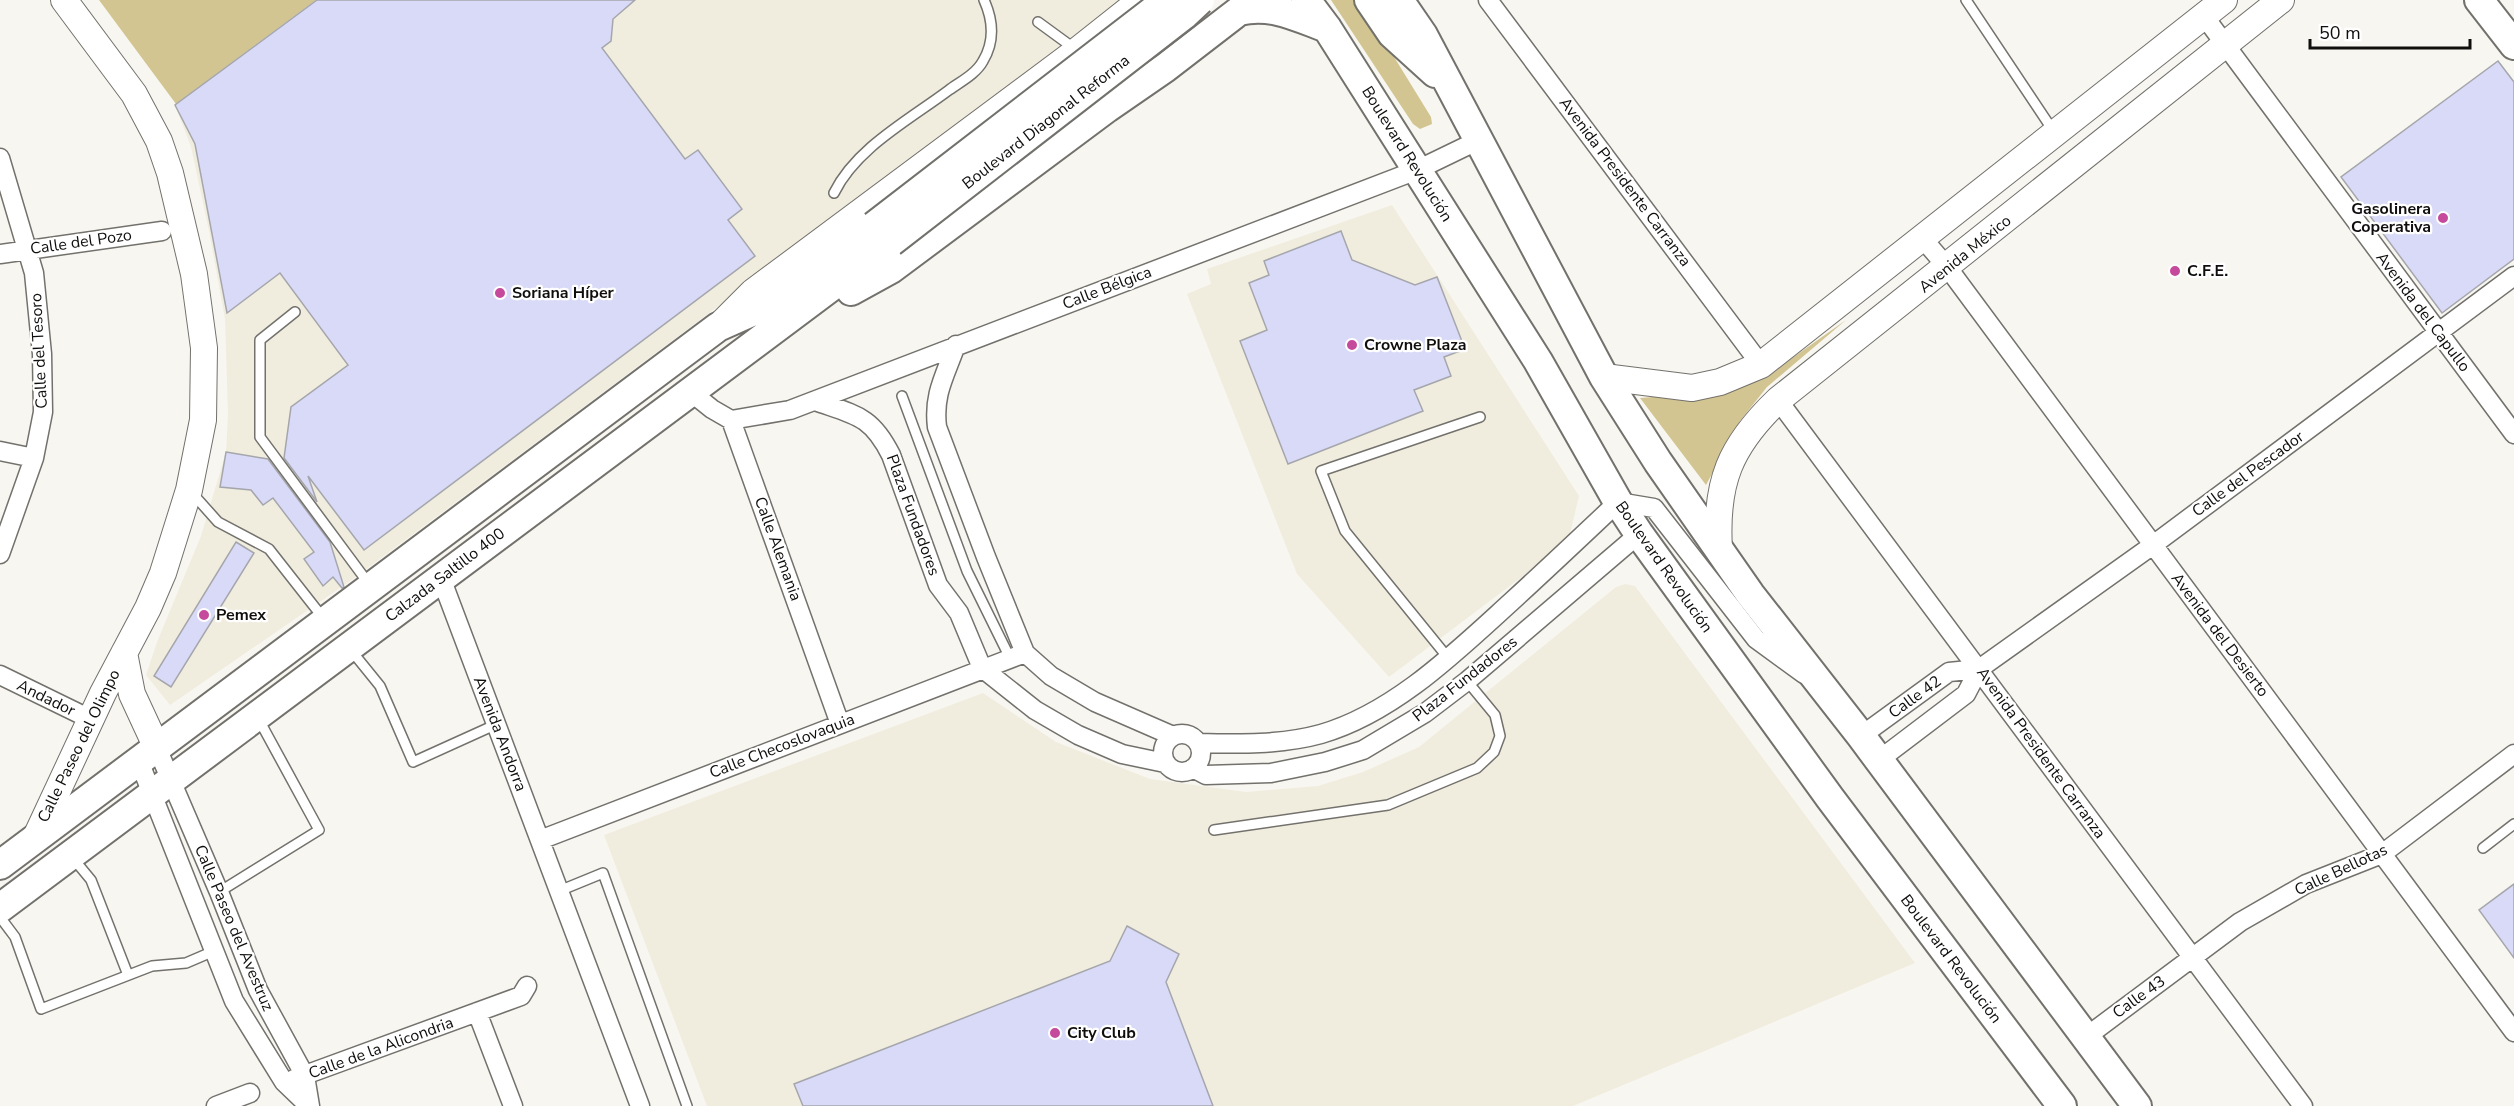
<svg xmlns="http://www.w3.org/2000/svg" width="2514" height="1106" font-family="'Nunito Sans',sans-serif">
	<rect width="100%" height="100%" fill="#f8f6f0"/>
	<path fill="#f0eddf" d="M 323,0 L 1128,0 L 353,579 L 170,705 L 146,675 L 157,642 L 201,536 L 226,452 L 228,414 L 225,319 L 209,231 L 191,147 L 175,105 Z
		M 1392,205 L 1579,496 L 1568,542 L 1389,677 L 1297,574 L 1187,294 L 1211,284 L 1207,269 Z
		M 1625,584 L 1635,586 L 1915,963 L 1573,1106 L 707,1106 L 604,835 L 983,693 L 1056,742 L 1150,779 L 1246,792 L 1318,786 L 1363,772 L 1419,747 L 1616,587 Z"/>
	<path fill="#d2c592" d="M 99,0 L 316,0 L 176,104 Z
		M 1331,0 L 1359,0 L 1431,117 L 1432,124 L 1420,129 L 1413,124 Z
		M 1846,320 L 1767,387 L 1740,421 L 1706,485 L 1640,398 L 1719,392 L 1761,380 Z"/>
	<path fill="#d9daf7" stroke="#a5a6ac" stroke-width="1.5" d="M 317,0 L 635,0 L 613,19 L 611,41 L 602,48 L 685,159 L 698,150 L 742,209 L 728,220 L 755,256 L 364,550 L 308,476 L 317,502 L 284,458 L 291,407 L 348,365 L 280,273 L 227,313 L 195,144 L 175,105 Z
		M 2498,61 L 2514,82 L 2514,259 L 2442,313 L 2341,177 Z
		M 1341,231 L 1352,260 L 1415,285 L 1437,277 L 1465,349 L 1444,357 L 1451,376 L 1414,390 L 1423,411 L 1288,464 L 1240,341 L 1267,330 L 1249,283 L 1269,275 L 1264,261 Z
		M 226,452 L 268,459 L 330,542 L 344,587 L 342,588 L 333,577 L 323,586 L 304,559 L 314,552 L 273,498 L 263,505 L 251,490 L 220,487 Z
		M 236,542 L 254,553 L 171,687 L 154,676 Z
		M 2514,884 L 2514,958 L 2479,910 Z
		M 1127,926 L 1179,954 L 1166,982 L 1213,1106 L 803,1106 L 794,1084 L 1110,961 Z"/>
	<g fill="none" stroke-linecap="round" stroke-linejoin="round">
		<defs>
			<path id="lane" d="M 1966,0 L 2054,132
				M 1038,22 L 1075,49
				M 834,193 C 856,148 909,120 949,90 C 960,82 976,74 983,61 C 995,41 993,20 984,0
				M 295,312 L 260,340 L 260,437 L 369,584
				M 902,396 L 967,571 L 1010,658
				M 193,494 L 218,522 L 269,549 L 324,619
				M 350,649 L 380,686 L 413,762 L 497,724
				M 1449,659 L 1345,531 L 1321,471 L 1480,417
				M 1214,830 L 1388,805 L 1477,768 L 1494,752 L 1500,736 L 1495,715 L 1467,681
				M 2483,848 L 2514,824
				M 72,857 L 91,880 L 128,975
				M 559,891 L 603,873 L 687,1106
				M 219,892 L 319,830 L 258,718
				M 0,917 L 15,937 L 41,1009 L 152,966 L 186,963 L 214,951"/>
			<path id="street" d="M 1488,0 L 1761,365
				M 2204,16 L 2514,434
				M 0,158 L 34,273 L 42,354 L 43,412 L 34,458 L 0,554
				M 1923,239 L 1948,268 L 2514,1032
				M 0,254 L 162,231
				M 956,345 C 945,376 933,394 937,427 L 986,557 L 1025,653 L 1051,676 L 1095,702 L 1173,736
				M 692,393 L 712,409 L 731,420 L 840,724
				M 1778,400 L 2303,1106
				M 815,401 C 855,415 871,415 891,455 L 938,585 L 959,613 L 982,668 L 1035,710 L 1078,735 L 1122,754 L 1165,763
				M 731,420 L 790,410 L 1417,170 L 1479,140
				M 0,451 L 34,458
				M 441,578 L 640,1106
				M 0,675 L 84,716 L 90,723
				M1163 753a19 19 0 1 1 38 0a19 19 0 1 1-38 0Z
				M 1861,736 L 1949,672 L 1979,669
				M 1198,743 C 1239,744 1281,745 1321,734 C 1394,713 1456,652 1511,602 C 1547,569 1582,536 1618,502 L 1654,508 L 1756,639 L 1804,674
				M 157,748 L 219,892 L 258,990 L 305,1076 L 310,1106
				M 1879,760 L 1966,694 L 1979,669 L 2153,545 L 2514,276
				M 139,761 L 234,1001 L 284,1082 L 309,1106
				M 1193,768 L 1206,775 L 1271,773 L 1325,762 L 1363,750 L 1425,713 L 1467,681 L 1639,534
				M 540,840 L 1025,653
				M 477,1012 L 513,1106
				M 2086,1037 L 2240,922 L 2306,884 L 2382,854 L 2514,754
				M 294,1079 L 521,996 L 527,986
				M 216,1106 L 250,1093"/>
			<path id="secondary" d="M 721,324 L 753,292 L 1078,50 L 1141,0
				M 1604,377 L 1692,388 L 1720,382 L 1761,365 L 2224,0
				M 1719,549 C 1715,482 1730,446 1778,400 L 2281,0
				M 124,653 L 132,694 L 157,748
				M 35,839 L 103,693 L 148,608 L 163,573 L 189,490 L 203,420 L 204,348 L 194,274 L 170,173 L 159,141 L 134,94 L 64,0"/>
			<path id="primary" d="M 1306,0 L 1327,28 L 1538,361 L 1618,502 L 1639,534 L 1830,798 L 2062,1106
				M 1369,0 L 1392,34 L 1435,73
				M 1399,0 L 1423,35 L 1604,377 L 1658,462 L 1750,594 L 1861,736 L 2137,1106
				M 2479,0 L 2514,45
				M 851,291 L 891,269 L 1107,108 L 1165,68 L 1239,11 C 1271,3 1297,17 1327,28
				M 0,865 L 718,327 L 767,305 L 874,226
				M 0,908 L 891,242"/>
		</defs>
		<use href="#lane" stroke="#73716c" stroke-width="12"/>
		<use href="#street" stroke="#73716c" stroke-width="21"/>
		<use href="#secondary" stroke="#73716c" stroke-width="28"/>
		<use href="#primary" stroke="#73716c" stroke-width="32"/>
		<use href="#lane" stroke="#fff" stroke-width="9"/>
		<use href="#street" stroke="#fff" stroke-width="18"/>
		<use href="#secondary" stroke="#fff" stroke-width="26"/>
		<use href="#primary" stroke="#fff" stroke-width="28"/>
		<defs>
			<path id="primary-bridge" d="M 874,226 L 1167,0
				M 891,242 L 1184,15 L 1200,0"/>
		</defs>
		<use href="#primary-bridge" stroke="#73716c" stroke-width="32" stroke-linecap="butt"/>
		<use href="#primary-bridge" stroke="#fff" stroke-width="28"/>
	</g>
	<g fill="#c54a9b" stroke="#fff" stroke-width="2">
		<circle cx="2443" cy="218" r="6"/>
		<circle cx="2175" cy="271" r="6"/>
		<circle cx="500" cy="293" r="6"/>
		<circle cx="1352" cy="345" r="6"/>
		<circle cx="204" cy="615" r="6"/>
		<circle cx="1055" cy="1033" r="6"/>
	</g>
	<g text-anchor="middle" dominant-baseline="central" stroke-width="4.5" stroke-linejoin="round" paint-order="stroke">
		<g font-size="16" fill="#0f0e0c" stroke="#fff">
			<text transform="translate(1046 122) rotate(-38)">Boulevard Diagonal Reforma</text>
			<text transform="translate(1407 154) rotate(58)">Boulevard Revolución</text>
			<text transform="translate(1625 182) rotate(53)">Avenida Presidente Carranza</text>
			<text transform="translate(81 242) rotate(-8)">Calle del Pozo</text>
			<text transform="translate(1965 254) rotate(-39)">Avenida México</text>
			<text transform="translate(1107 288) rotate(-21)">Calle Bélgica</text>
			<text transform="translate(2423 312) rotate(53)">Avenida del Capullo</text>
			<text transform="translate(39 351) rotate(-93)">Calle del Tesoro</text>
			<text transform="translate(2248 474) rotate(-36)">Calle del Pescador</text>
			<text transform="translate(913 515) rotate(70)">Plaza Fundadores</text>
			<text transform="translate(778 549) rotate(70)">Calle Alemania</text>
			<text transform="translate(1664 567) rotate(55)">Boulevard Revolución</text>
			<text transform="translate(445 575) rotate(-37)">Calzada Saltillo 400</text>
			<text transform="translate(2220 635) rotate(53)">Avenida del Desierto</text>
			<text transform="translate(1465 679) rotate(-38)">Plaza Fundadores</text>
			<text transform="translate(1915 697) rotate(-36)">Calle 42</text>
			<text transform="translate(46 698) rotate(26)">Andador</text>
			<text transform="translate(500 734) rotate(69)">Avenida Andorra</text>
			<text transform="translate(79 746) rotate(-64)">Calle Paseo del Olimpo</text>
			<text transform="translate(782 746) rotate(-21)">Calle Checoslovaquia</text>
			<text transform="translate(2041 753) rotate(54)">Avenida Presidente Carranza</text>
			<text transform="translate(2341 870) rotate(-25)">Calle Bellotas</text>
			<text transform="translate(234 928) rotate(67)">Calle Paseo del Avestruz</text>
			<text transform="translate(1951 959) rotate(53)">Boulevard Revolución</text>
			<text transform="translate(2139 997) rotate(-36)">Calle 43</text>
			<text transform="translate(381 1048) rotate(-20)">Calle de la Alicondria</text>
		</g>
		<g font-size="16" font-weight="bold" fill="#0f0e0c" stroke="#fff" text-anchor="start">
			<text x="2431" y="209" text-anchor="end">Gasolinera<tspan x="2431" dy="18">Coperativa</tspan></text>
			<text x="2187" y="271">C.F.E.</text>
			<text x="512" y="293">Soriana Híper</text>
			<text x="1364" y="345">Crowne Plaza</text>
			<text x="216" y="615">Pemex</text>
			<text x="1067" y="1033">City Club</text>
		</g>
	</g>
	<path d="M2310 39v9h160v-9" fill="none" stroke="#0f0e0c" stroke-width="3"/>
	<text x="2319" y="39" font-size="18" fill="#0f0e0c" stroke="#ffffff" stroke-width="4.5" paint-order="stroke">50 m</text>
</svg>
